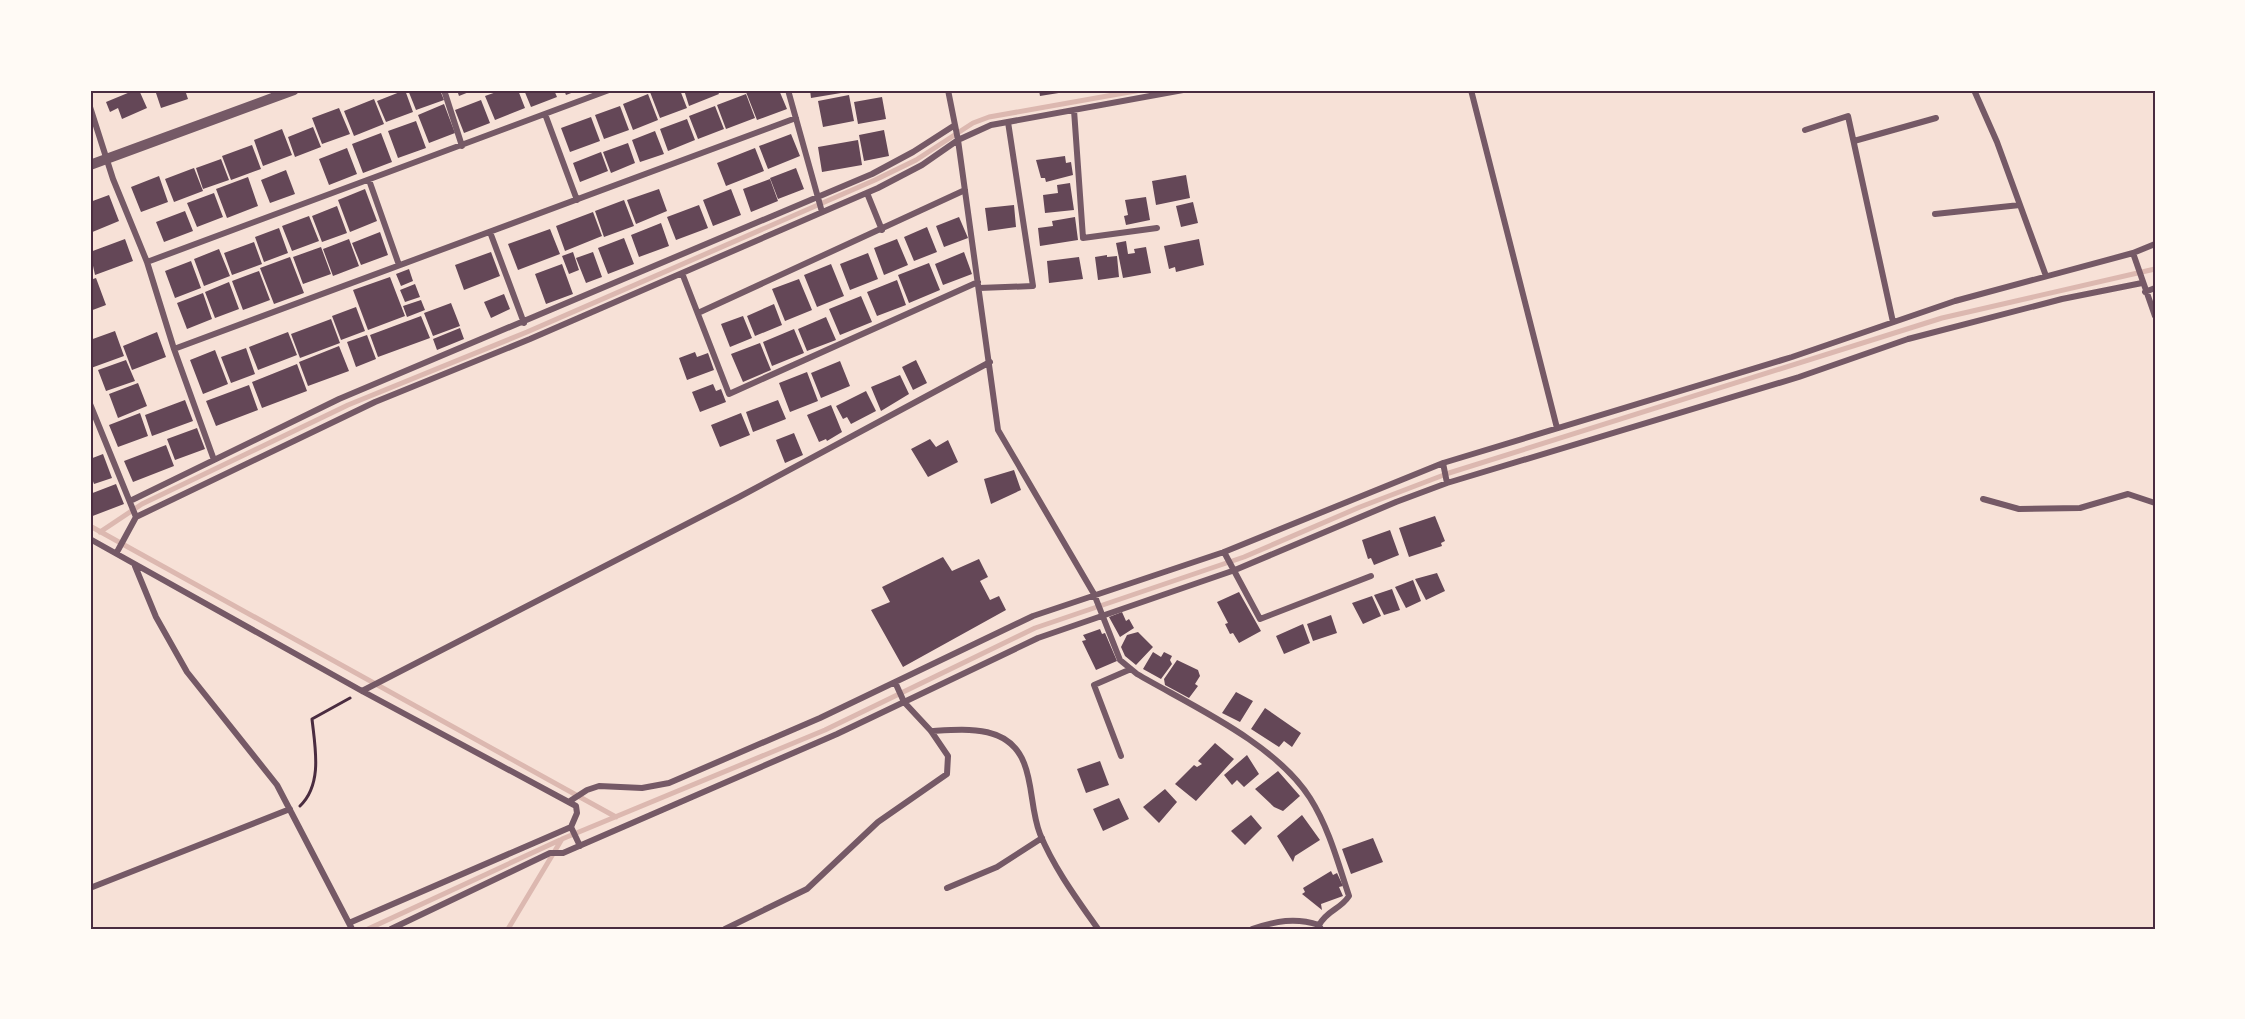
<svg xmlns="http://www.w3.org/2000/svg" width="2245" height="1019" font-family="'IBM Plex Sans',sans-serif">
	<rect width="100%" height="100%" fill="#f7e1d7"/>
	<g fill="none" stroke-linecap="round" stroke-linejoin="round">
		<path stroke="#dcb8b0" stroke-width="5" d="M 90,526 L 616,817
			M 100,532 L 142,504 L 348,405 L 527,332 L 875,180 L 916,160 L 973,123 L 989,117 L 1141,90
			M 368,929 L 560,840
			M 508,929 L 562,839 L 825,730 L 1035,628 L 1244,557 L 1360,507 L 1449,473 L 1942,318 L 2155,269"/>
	</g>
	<path fill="#644757" d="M 135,90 L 139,90 L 147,108 L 122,119 L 118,108 L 110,112 L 106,102 Z
		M 155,90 L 194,90 L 186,93 L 188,99 L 161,108 Z
		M 405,90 L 413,112 L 386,122 L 377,101 Z
		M 408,90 L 440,90 L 444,100 L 416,110 Z
		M 457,90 L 474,90 L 459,96 Z
		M 502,90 L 518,90 L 525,108 L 495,120 L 485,96 Z
		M 524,90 L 554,90 L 557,97 L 531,107 Z
		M 564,90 L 579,90 L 566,95 Z
		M 656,90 L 680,90 L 687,108 L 660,118 L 650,92 Z
		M 684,90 L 717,90 L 719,94 L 689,106 Z
		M 751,90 L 779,90 L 787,109 L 757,120 L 746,92 Z
		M 810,90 L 847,90 L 847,92 L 811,98 Z
		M 1039,90 L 1071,90 L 1071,91 L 1040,96 Z
		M 648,94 L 658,120 L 633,130 L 623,104 Z
		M 746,94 L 755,118 L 726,129 L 717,105 Z
		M 849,95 L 854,121 L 823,127 L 818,101 Z
		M 882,97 L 886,119 L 858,124 L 854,102 Z
		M 374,99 L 384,124 L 354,136 L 344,111 Z
		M 481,100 L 490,123 L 464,133 L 455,110 Z
		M 444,104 L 455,133 L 429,143 L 418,115 Z
		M 620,106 L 629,130 L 604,139 L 595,115 Z
		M 715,106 L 724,129 L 698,139 L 689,116 Z
		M 339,108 L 350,134 L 322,144 L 312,118 Z
		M 591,117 L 600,141 L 570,152 L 561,128 Z
		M 687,119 L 695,140 L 668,151 L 660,129 Z
		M 416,121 L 426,148 L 398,158 L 388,131 Z
		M 313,127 L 321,147 L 295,157 L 288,137 Z
		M 282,129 L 292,155 L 263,166 L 254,140 Z
		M 884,130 L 889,156 L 864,161 L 859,135 Z
		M 655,131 L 664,154 L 640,162 L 632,140 Z
		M 381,133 L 392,162 L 363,173 L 352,144 Z
		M 791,134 L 800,156 L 768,169 L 759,146 Z
		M 858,140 L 862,165 L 822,172 L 818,147 Z
		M 628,143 L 635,163 L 611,173 L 603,152 Z
		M 252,145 L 261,169 L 231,180 L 222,156 Z
		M 347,148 L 357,174 L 329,185 L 319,159 Z
		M 755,148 L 764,171 L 726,186 L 717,163 Z
		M 601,152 L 608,171 L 580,182 L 573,163 Z
		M 1065,156 L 1066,163 L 1071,162 L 1073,175 L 1046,182 L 1045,178 L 1041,178 L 1036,160 Z
		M 221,159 L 229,180 L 203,189 L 196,168 Z
		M 194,168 L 203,191 L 174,202 L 165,179 Z
		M 796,168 L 804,189 L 778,199 L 770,178 Z
		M 286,170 L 295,194 L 270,203 L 261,180 Z
		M 1186,175 L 1190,198 L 1156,205 L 1152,181 Z
		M 159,176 L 168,202 L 141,212 L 131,187 Z
		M 248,177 L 258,206 L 227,218 L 216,189 Z
		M 770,179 L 778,201 L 751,212 L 743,189 Z
		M 1070,183 L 1074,210 L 1045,213 L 1043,195 L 1058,193 L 1057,185 Z
		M 365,189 L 377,221 L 350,232 L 338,200 Z
		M 659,189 L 667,211 L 636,224 L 627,200 Z
		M 731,189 L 741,215 L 713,226 L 703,200 Z
		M 214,193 L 223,217 L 197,227 L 187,203 Z
		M 109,195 L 119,221 L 90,233 L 90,202 Z
		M 1146,197 L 1150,220 L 1126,225 L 1124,216 L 1128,215 L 1125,200 Z
		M 624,200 L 634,226 L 604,237 L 595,211 Z
		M 1193,202 L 1198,223 L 1181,227 L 1176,206 Z
		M 699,205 L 708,228 L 676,240 L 667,217 Z
		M 1014,205 L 1016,227 L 988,231 L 985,208 Z
		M 337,206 L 347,233 L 322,242 L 312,216 Z
		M 185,211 L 193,231 L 164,242 L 156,222 Z
		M 593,212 L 602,236 L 565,251 L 556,226 Z
		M 309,216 L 319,241 L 292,251 L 282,226 Z
		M 959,217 L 968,238 L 944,247 L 936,226 Z
		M 1075,217 L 1078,240 L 1040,246 L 1038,228 L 1053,226 L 1052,221 Z
		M 661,223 L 669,246 L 639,257 L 631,235 Z
		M 927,227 L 937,252 L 914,261 L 904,237 Z
		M 279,228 L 288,253 L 264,262 L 255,237 Z
		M 550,229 L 560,254 L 518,270 L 508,244 Z
		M 380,232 L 388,255 L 361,265 L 352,243 Z
		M 624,238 L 634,264 L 608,274 L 598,248 Z
		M 125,239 L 133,261 L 95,275 L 90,252 Z
		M 349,239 L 359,266 L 333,276 L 323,249 Z
		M 897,239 L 908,265 L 884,275 L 874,248 Z
		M 1199,239 L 1204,265 L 1176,272 L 1175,267 L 1169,269 L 1164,246 Z
		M 1126,241 L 1128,254 L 1135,253 L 1134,249 L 1146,247 L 1151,273 L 1123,278 L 1116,243 Z
		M 254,242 L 262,264 L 232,275 L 224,253 Z
		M 321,247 L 331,274 L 303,284 L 293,257 Z
		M 219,249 L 230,276 L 204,286 L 194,259 Z
		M 491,252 L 500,276 L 464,290 L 455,265 Z
		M 573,252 L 579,270 L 569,274 L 562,256 Z
		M 593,252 L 602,277 L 586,283 L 576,258 Z
		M 964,252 L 972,274 L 943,285 L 935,264 Z
		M 868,253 L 878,279 L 850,290 L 840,264 Z
		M 1107,255 L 1107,257 L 1117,256 L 1119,277 L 1098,280 L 1095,257 Z
		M 290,257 L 304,293 L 274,304 L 260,268 Z
		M 1079,257 L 1083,279 L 1049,283 L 1047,261 Z
		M 191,261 L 201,288 L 175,298 L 165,271 Z
		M 929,263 L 940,290 L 909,303 L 898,275 Z
		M 562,264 L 573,294 L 546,304 L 535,274 Z
		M 831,264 L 844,296 L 817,307 L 804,275 Z
		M 409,269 L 413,281 L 401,286 L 396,274 Z
		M 259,271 L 270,300 L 243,310 L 232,281 Z
		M 390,277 L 405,316 L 368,330 L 353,290 Z
		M 96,278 L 106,305 L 90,311 L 90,280 Z
		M 799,279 L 812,310 L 785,321 L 772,289 Z
		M 897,280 L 906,305 L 877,316 L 867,292 Z
		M 229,282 L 239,309 L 215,318 L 205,292 Z
		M 415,284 L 420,297 L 405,302 L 400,290 Z
		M 203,293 L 212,319 L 187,329 L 177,303 Z
		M 504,294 L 510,309 L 491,318 L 484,302 Z
		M 861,296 L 872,322 L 840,335 L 829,309 Z
		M 421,300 L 425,310 L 407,317 L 403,306 Z
		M 451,303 L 460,326 L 433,336 L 424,313 Z
		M 774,304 L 782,325 L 755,336 L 747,316 Z
		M 356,307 L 365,331 L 341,340 L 332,316 Z
		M 421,316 L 430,338 L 378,357 L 370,335 Z
		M 743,316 L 752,338 L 730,347 L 721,324 Z
		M 826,317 L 836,340 L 807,351 L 798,329 Z
		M 331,319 L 340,343 L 300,358 L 291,334 Z
		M 460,328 L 464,339 L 437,350 L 433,339 Z
		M 794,329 L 804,353 L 772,366 L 763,342 Z
		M 115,331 L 124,356 L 91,368 L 90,340 Z
		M 157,332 L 166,357 L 132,370 L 123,346 Z
		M 288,332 L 297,355 L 258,370 L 249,347 Z
		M 367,335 L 376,359 L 356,367 L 347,342 Z
		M 760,343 L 771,370 L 743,382 L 731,354 Z
		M 339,346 L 349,371 L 308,386 L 299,362 Z
		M 246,348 L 255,374 L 231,383 L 221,357 Z
		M 215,350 L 228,384 L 203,394 L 190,360 Z
		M 695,352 L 697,357 L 708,353 L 714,370 L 687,380 L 679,358 Z
		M 126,360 L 135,381 L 106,391 L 98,370 Z
		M 916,360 L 927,383 L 913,390 L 902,367 Z
		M 840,361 L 850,386 L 821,398 L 811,373 Z
		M 297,364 L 307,391 L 262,408 L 252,382 Z
		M 807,372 L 818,401 L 790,412 L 779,383 Z
		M 900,375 L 909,394 L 881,411 L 871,387 Z
		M 138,383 L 147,406 L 118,418 L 109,394 Z
		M 713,384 L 716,391 L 721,389 L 726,402 L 700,412 L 692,392 Z
		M 249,385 L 258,410 L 216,426 L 206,401 Z
		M 866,391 L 876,411 L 851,424 L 847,417 L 843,419 L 836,406 Z
		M 185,400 L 193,421 L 152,436 L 145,415 Z
		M 778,400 L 786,419 L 753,432 L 746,412 Z
		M 831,405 L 842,432 L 827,441 L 826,439 L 819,442 L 807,415 Z
		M 140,413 L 148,436 L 118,447 L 109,425 Z
		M 741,413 L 750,435 L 720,447 L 711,425 Z
		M 197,428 L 205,449 L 175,460 L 167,439 Z
		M 794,433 L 803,455 L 785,463 L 776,440 Z
		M 930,439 L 936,447 L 948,440 L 958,462 L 928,477 L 911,449 Z
		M 166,445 L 174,466 L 133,482 L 124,461 Z
		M 103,454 L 112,478 L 94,484 L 90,473 L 90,459 Z
		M 1014,470 L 1021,490 L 991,504 L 984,479 Z
		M 116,484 L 124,504 L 90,517 L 90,494 Z
		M 1435,516 L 1445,541 L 1441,543 L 1442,546 L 1409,557 L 1399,528 Z
		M 1390,530 L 1399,555 L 1374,565 L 1371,558 L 1368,559 L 1362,540 Z
		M 943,557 L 952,571 L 979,559 L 988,577 L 980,581 L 990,600 L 999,596 L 1006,610 L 903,667 L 871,610 L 890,602 L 882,587 Z
		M 1437,573 L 1445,591 L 1426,600 L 1415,579 Z
		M 1413,580 L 1421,601 L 1406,608 L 1395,587 Z
		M 1392,589 L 1400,610 L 1384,615 L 1374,595 Z
		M 1239,592 L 1261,631 L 1239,643 L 1233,633 L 1230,634 L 1225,624 L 1228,623 L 1217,602 Z
		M 1372,596 L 1381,616 L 1363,624 L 1352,603 Z
		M 1122,612 L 1126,621 L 1129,619 L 1134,628 L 1120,637 L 1109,617 Z
		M 1331,615 L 1337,633 L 1313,641 L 1307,624 Z
		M 1303,624 L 1310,643 L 1284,654 L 1276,636 Z
		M 1100,629 L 1102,634 L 1105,633 L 1117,661 L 1096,670 L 1082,641 L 1086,640 L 1083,635 Z
		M 1138,632 L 1153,647 L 1136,665 L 1125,656 L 1121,647 L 1127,635 Z
		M 1153,652 L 1161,657 L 1164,652 L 1172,656 L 1170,660 L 1172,664 L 1161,679 L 1143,669 Z
		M 1177,660 L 1198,670 L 1200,676 L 1195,684 L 1198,686 L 1189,698 L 1165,685 L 1164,679 Z
		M 1236,692 L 1253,701 L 1240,722 L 1222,713 Z
		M 1265,708 L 1301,733 L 1292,747 L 1284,741 L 1279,747 L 1251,729 Z
		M 1215,743 L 1234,759 L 1196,801 L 1175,784 L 1194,765 L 1197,767 L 1202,764 L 1198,761 Z
		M 1247,755 L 1259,774 L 1244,787 L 1237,780 L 1232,785 L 1224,775 Z
		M 1100,761 L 1109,785 L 1086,793 L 1077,769 Z
		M 1278,771 L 1300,796 L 1283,811 L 1274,807 L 1255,789 Z
		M 1165,789 L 1177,802 L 1159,823 L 1143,807 Z
		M 1119,798 L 1129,819 L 1103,831 L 1093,809 Z
		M 1251,815 L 1262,828 L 1245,845 L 1231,831 Z
		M 1302,815 L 1320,840 L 1295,856 L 1293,862 L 1277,836 Z
		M 1373,838 L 1383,862 L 1351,874 L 1342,849 Z
		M 1331,871 L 1333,875 L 1337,873 L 1343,886 L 1339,887 L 1343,896 L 1321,904 L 1322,910 L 1302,894 L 1305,892 L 1303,888 Z"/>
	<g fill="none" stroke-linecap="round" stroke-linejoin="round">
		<path stroke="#4a2c40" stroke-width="3" d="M 300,806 C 323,784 315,747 312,719 L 350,698"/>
		<path stroke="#755966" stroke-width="6" d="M 444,90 L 462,146
			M 788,90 L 822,212
			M 948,90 L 958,140 L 998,430 L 1094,594 L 1120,660 L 1137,674 C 1192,706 1275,743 1310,798 C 1329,828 1338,863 1349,896 C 1340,910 1328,909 1319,925 L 1321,929
			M 1471,90 L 1557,428
			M 1974,90 L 1997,142 L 2046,276
			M 90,107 L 113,179 L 147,262 L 174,349 L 214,460
			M 1074,110 L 1083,238 L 1157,228
			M 545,114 L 577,200
			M 1805,130 L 1848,116 L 1893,322
			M 1854,141 L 1936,118
			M 369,180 L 399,265
			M 867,193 L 882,230
			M 1935,214 L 2020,205
			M 490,232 L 524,323
			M 2133,253 L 2155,316
			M 147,262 L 609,90
			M 682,273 L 729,394 L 978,282
			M 979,288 L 1033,286 L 1008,122
			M 2145,292 L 2155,288
			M 698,313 L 965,190
			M 174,349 L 796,118
			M 90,404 L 136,517 L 117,552
			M 1443,463 L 1447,483
			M 1983,499 L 2019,509 L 2080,508 L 2128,494 L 2155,503
			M 130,501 L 339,399 L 872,174 L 913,152 L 955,125
			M 136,517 L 375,402 L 530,339 L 878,188 L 922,165 L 958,140 L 991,125 L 1183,90
			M 90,539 L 362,691 L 576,806 L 577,813 L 571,827 L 349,923
			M 1224,552 L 1260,619 L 1371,576
			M 135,566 L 156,617 L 187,672 L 277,785 L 352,929
			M 362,691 L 739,497 L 990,362
			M 931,731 C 965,729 1009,724 1024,763 C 1033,785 1031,811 1040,834 C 1054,868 1077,899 1098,929
			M 1121,756 L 1094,685 L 1131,669
			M 570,801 L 587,790 L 599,786 L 642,788 L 669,783 L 820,718 L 1033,616 L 1224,552 L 1443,463 L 1792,357 L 1955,301 L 2133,253 L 2155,244
			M 571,827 L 580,846
			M 90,888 L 290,809
			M 947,888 L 997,867 L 1042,838
			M 391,929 L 550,853 L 563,853 L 837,734 L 1038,638 L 1235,570 L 1396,502 L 1447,483 L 1799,377 L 1908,339 L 2062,299 L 2142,283
			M 725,929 L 807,889 L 878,822 L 947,774 L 948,756 L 931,731 L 904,702 L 895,682
			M 1252,929 C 1276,921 1295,917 1319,925"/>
		<path stroke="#755966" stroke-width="10" d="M 90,165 L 294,90"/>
	</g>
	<rect width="2245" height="1019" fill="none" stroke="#fffaf5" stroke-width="183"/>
	<rect x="92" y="92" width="2062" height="836" fill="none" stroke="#4a2c40" stroke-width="2"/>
</svg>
